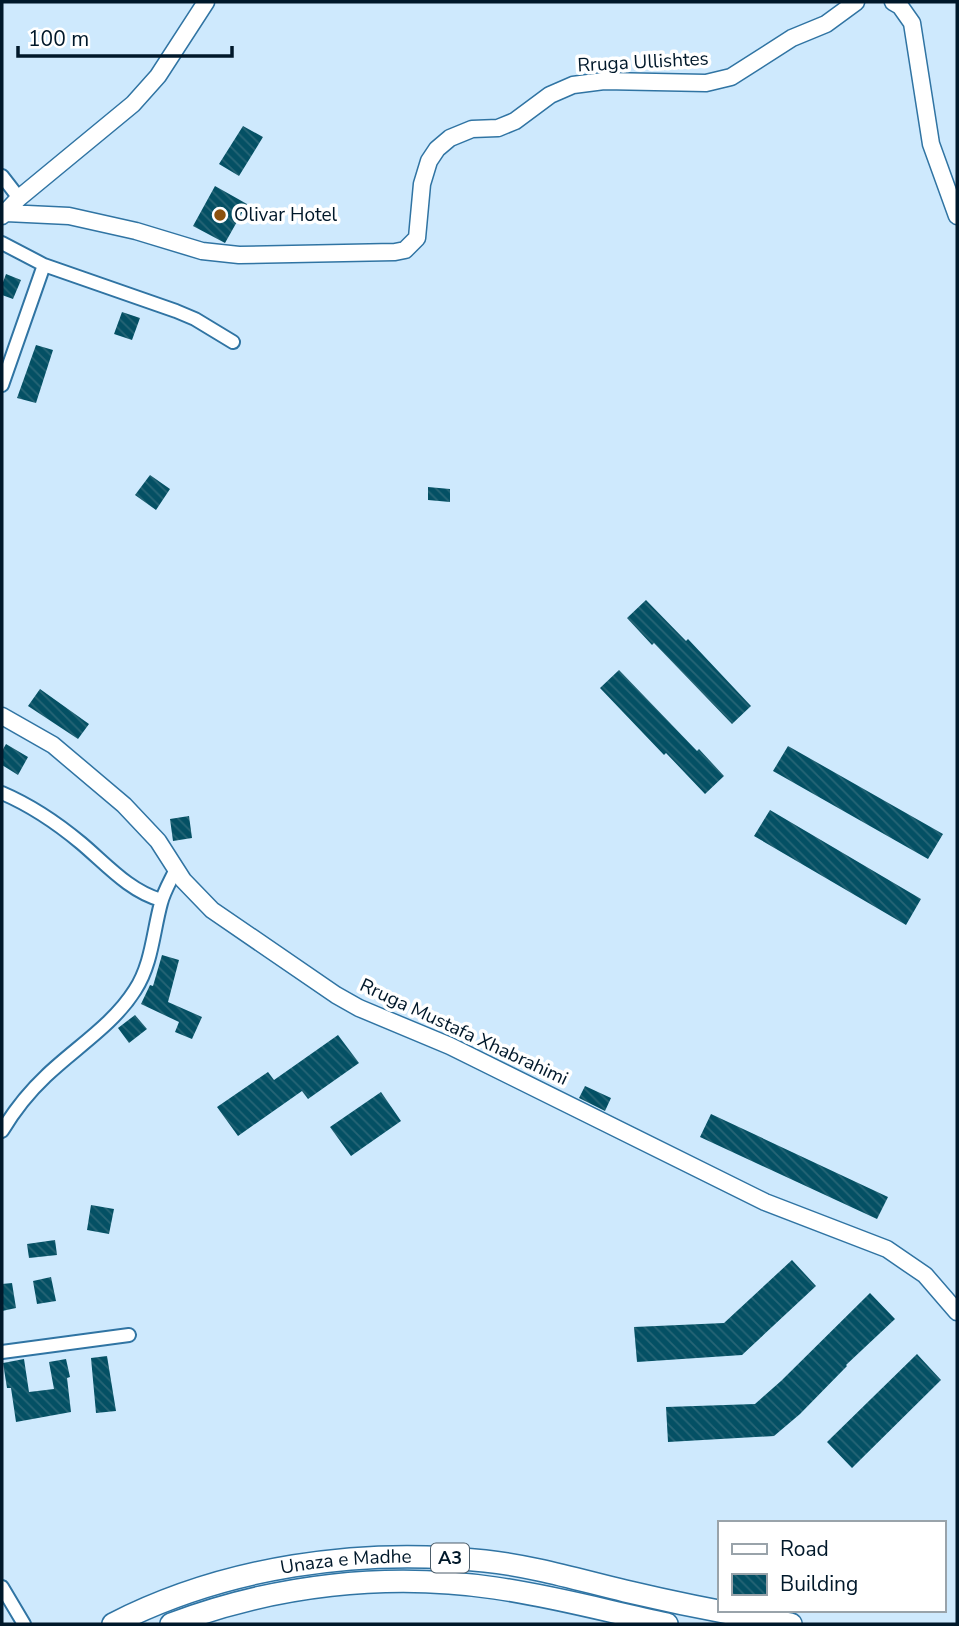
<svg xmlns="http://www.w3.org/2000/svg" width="959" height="1626" font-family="'Nunito Sans',sans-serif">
	<defs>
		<pattern id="building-back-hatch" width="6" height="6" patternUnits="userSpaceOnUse" patternTransform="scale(1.75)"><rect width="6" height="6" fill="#045064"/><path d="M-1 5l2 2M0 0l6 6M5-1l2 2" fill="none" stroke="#276576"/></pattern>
	</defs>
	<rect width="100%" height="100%" fill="#cee9fd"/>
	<path fill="url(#building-back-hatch)" d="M 243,126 L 263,137 L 239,176 L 219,164 Z
		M 215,186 L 247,204 L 225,243 L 193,226 Z
		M 6,274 L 21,280 L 13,299 L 2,295 L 2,285 Z
		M 122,312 L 140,318 L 132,340 L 114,334 Z
		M 36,345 L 53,350 L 36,403 L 17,398 Z
		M 150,475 L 170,489 L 156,510 L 135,495 Z
		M 428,487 L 450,489 L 450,502 L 428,500 Z
		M 646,600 L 686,641 L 688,639 L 751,706 L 732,724 L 654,643 L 652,645 L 627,618 Z
		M 619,670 L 697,751 L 699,749 L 724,776 L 705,794 L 666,753 L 664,755 L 600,688 Z
		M 40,689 L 89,724 L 78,739 L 28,706 Z
		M 6,744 L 28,757 L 18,775 L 2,765 L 2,751 Z
		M 788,746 L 943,834 L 928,859 L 773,771 Z
		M 770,810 L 921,899 L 906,925 L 754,836 Z
		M 189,816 L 192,838 L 173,841 L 170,819 Z
		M 162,955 L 179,960 L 168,1002 L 202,1017 L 192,1039 L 175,1032 L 179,1022 L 141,1004 L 150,985 L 153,986 Z
		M 135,1015 L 147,1029 L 129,1043 L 118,1028 Z
		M 338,1035 L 359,1063 L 308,1099 L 302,1091 L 238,1136 L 217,1107 L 268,1072 L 274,1080 Z
		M 585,1086 L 611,1098 L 605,1111 L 579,1098 Z
		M 381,1092 L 401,1121 L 351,1156 L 330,1127 Z
		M 711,1114 L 888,1197 L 877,1219 L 700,1137 Z
		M 91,1205 L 114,1209 L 109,1234 L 87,1230 Z
		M 55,1240 L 57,1255 L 29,1258 L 27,1244 Z
		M 792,1260 L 816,1286 L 742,1355 L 637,1362 L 634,1327 L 724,1323 Z
		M 51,1277 L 56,1301 L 37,1304 L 33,1281 Z
		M 12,1283 L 16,1308 L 2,1311 L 2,1284 Z
		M 870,1293 L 895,1319 L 846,1365 L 847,1366 L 800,1414 L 774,1436 L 668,1442 L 666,1407 L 755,1404 L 781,1381 Z
		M 917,1354 L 941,1380 L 852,1468 L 827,1442 Z
		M 107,1356 L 116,1411 L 96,1413 L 91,1358 Z
		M 24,1359 L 29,1392 L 54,1389 L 49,1362 L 66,1359 L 70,1377 L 67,1378 L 71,1412 L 16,1422 L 11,1388 L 7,1388 L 3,1363 Z"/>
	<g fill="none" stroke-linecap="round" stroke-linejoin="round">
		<defs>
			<path id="minor" d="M 2,176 L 19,198
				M 2,243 L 44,265 L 176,311 L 195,319 L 233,342
				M 2,385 L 44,265
				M 2,793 C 30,805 57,823 81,843 C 106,864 129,891 161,900
				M 2,1131 C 14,1111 29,1092 46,1076 C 75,1048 113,1025 135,990 C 152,964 153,932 161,903 C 164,891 171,880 176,869
				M 2,1352 L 129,1335
				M 2,1587 L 24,1624"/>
			<path id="tertiary" d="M 893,2 L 900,6 L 912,23 L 931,144 L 957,216
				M 6,213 L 69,216 L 136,231 L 202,251 L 239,255 L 395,252 L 405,250 L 417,238 L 422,184 L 429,161 L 437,149 L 450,138 L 472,129 L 498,128 L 515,121 L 550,95 L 573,85 L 604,81 L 706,83 L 731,77 L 792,38 L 826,24 L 856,2
				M 2,216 L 19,198 L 133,104 L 158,76 L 206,2
				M 2,716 L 53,745 L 124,805 L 158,841 L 183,880 L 212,910 L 336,995 L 359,1008 L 450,1046 L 765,1202 L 887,1249 L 925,1275 L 957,1312"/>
			<g id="trunk">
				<path id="s1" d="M 113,1624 C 224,1567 360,1547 485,1561 C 532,1566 579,1580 625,1591 C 680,1604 735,1615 791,1624"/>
				<path d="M 171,1624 C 274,1585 386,1572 495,1588 C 553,1596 610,1612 667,1624"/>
			</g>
		</defs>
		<use href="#minor" stroke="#3074a3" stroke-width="16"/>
		<use href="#tertiary" stroke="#3074a3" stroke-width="19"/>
		<use href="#trunk" stroke="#3074a3" stroke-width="24"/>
		<use href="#minor" stroke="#fff" stroke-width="12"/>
		<use href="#tertiary" stroke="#fff" stroke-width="16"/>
		<use href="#trunk" stroke="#fff" stroke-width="21"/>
	</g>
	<circle fill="#8c510e" stroke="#fff" stroke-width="2.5" cx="220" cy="215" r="7"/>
	<g text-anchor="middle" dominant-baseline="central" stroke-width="7" stroke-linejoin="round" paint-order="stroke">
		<rect fill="#fff" stroke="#4c5d6a" stroke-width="2" x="431" y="1543.5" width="38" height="29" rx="5"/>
		<g font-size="18" font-weight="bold" fill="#00182a">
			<text x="450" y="1558">A3</text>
		</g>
		<g font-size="19" fill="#00182a" stroke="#fff">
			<text transform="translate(643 62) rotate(-3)">Rruga Ullishtes</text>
			<text transform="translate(464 1032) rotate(25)">Rruga Mustafa Xhabrahimi</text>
			<text stroke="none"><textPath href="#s1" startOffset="243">Unaza e Madhe</textPath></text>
		</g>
		<g font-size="19" fill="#00182a" stroke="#fff" text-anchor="start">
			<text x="234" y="215">Olivar Hotel</text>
		</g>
	</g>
	<rect width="959" height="1626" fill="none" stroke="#00182a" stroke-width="7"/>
	<rect x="718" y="1521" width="228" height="91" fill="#ffffff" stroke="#99a3aa" stroke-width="2"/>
	<rect x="732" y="1544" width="35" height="10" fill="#ffffff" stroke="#99a3aa" stroke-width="2"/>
	<text x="780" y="1556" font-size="21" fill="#00182a">Road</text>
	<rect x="732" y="1574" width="35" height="21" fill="url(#building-back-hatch)" stroke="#99a3aa" stroke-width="2"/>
	<text x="780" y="1591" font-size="21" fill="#00182a">Building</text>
	<path d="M18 46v10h214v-10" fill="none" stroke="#00182a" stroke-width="3.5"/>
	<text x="28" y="46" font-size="21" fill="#00182a" stroke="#ffffff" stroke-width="5" paint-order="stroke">100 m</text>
</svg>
